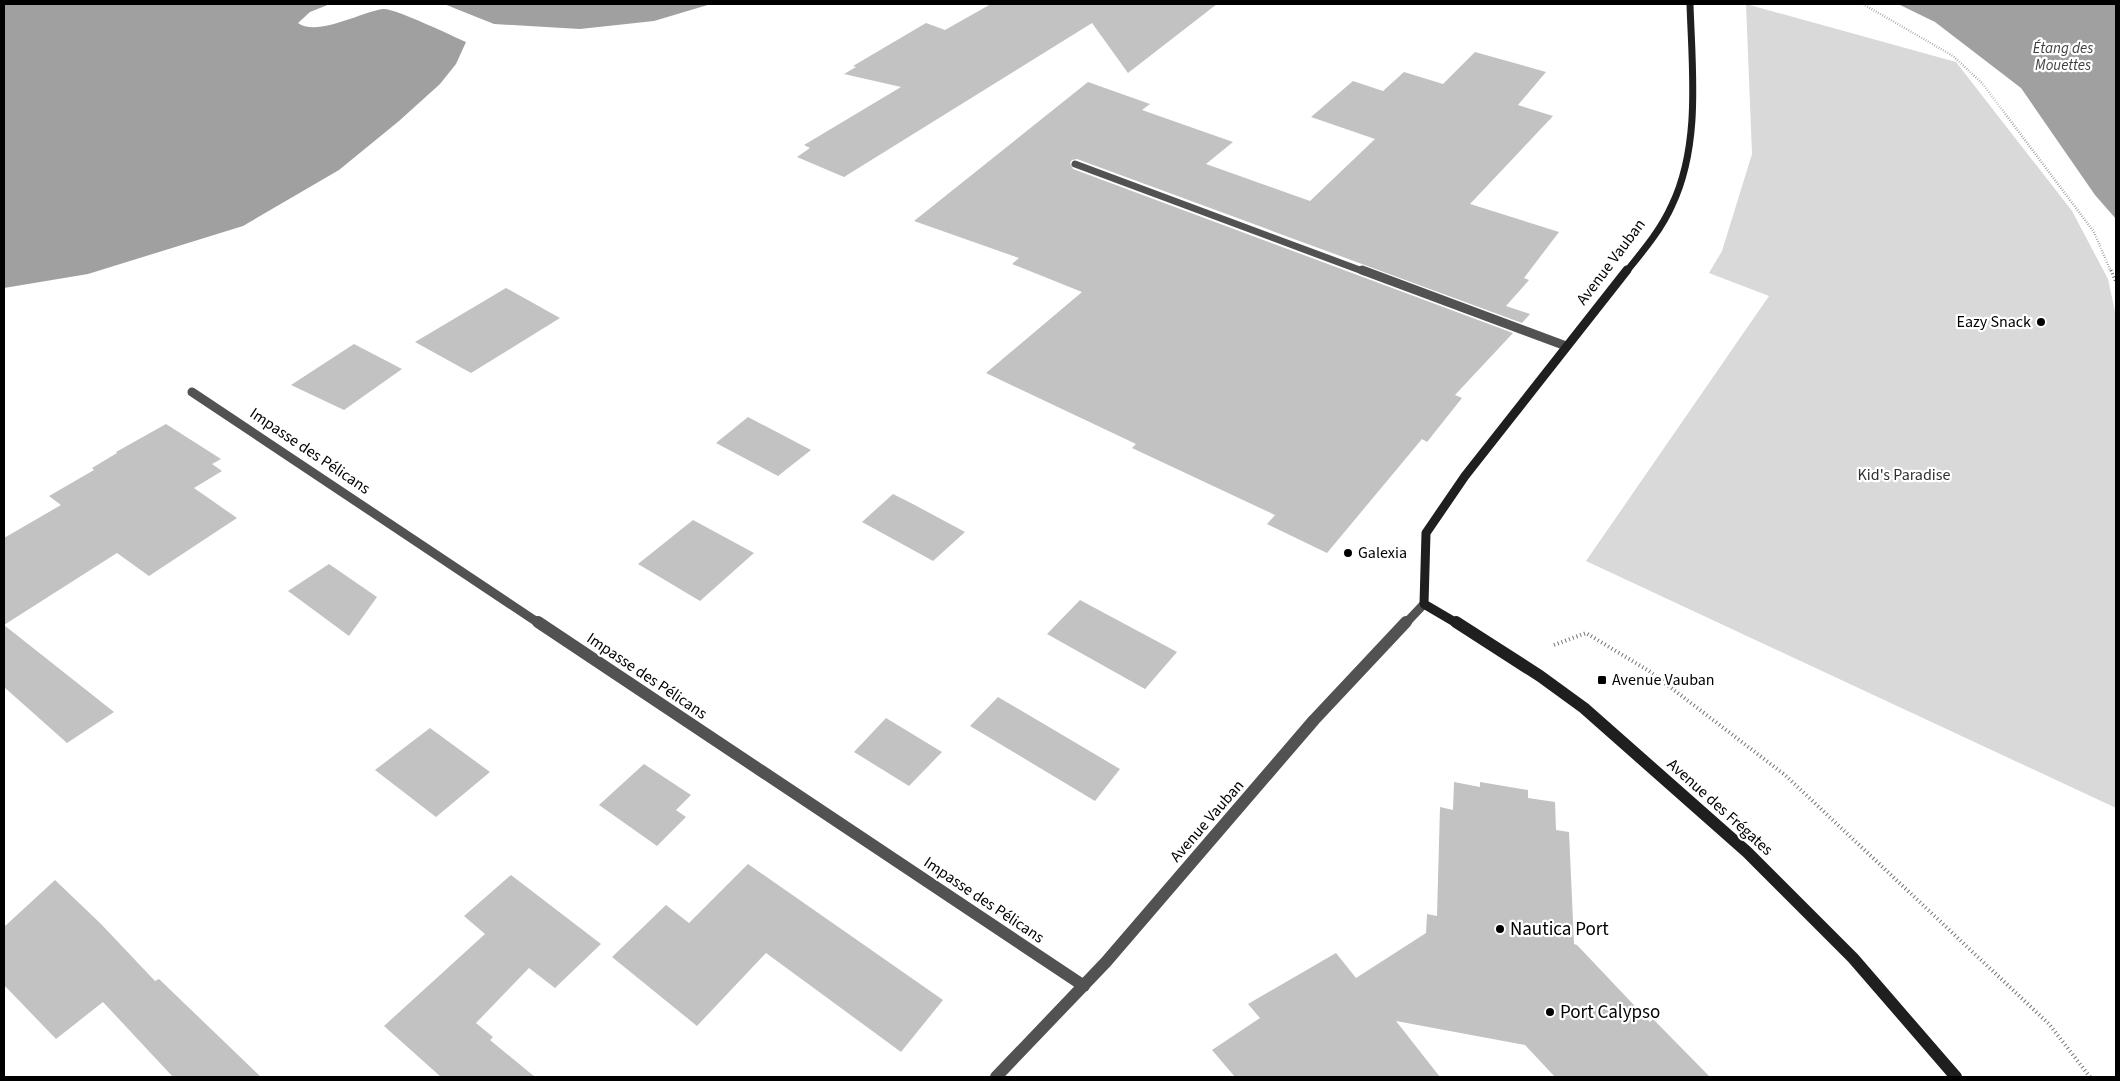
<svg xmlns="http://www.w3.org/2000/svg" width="2120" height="1081" font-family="'Source Sans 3',sans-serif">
	<rect width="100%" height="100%" fill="#fff"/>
	<path fill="#d9d9d9" d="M 1746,4 L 1956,62 L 2072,211 L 2108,279 L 2116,316 L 2116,808 L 1586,561 L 1769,296 L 1709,273 L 1722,251 L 1752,154 Z"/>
	<path fill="#a0a0a0" d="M 4,4 L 330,4 L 310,12 L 298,23 C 317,37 361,12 383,9 C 392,7 453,36 466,42 L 456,64 L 440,84 L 399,121 L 339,170 L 243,226 L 88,274 L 4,288 Z
		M 444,4 L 711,4 L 654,21 L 580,29 L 494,24 Z
		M 1898,4 L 2116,4 L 2116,219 L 2095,195 L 2021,88 L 1935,22 Z"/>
	<path fill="#c2c2c2" d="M 991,4 L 1217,4 L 1128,73 L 1092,23 L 844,177 L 797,157 L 810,148 L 804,145 L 901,87 L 844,74 L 856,67 L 853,66 L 926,23 L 945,30 Z
		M 1475,52 L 1546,72 L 1518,105 L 1553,116 L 1470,204 L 1559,232 L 1524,278 L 1529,280 L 1506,306 L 1530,314 L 1522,323 L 1077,159 L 1072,160 L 1070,163 L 1073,169 L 1513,333 L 1455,395 L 1462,398 L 1427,442 L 1422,439 L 1327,553 L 1267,524 L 1275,515 L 1132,448 L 1136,444 L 986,373 L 1082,292 L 1012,264 L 1019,258 L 914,221 L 1088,82 L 1150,104 L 1142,110 L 1233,142 L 1206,164 L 1310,201 L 1375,139 L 1311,117 L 1353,81 L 1383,91 L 1404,72 L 1443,84 Z
		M 506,288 L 560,318 L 471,373 L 415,342 Z
		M 354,344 L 402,369 L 344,410 L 291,385 Z
		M 748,417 L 811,450 L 778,476 L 716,443 Z
		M 166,424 L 221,459 L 212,464 L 222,471 L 194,488 L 237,518 L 149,576 L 117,553 L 4,625 L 4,538 L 61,505 L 49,496 L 94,470 L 92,468 L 117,453 L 116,452 Z
		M 893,494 L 911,503 L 965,532 L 933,561 L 862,522 Z
		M 693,520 L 754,553 L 700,601 L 638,564 Z
		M 329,564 L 377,597 L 349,636 L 288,591 Z
		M 1080,600 L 1177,652 L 1145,689 L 1047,634 Z
		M 4,625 L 114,712 L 67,743 L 4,687 Z
		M 998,697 L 1120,769 L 1095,801 L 970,726 Z
		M 886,718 L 942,752 L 909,786 L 854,752 Z
		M 430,728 L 490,772 L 436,817 L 375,770 Z
		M 644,764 L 691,795 L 676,810 L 686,817 L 657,846 L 599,805 Z
		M 1454,782 L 1480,787 L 1480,782 L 1528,790 L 1528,798 L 1555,802 L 1556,830 L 1569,832 L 1574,944 L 1577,945 L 1650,1022 L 1653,1019 L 1710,1077 L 1555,1077 L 1525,1045 L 1396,1021 L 1440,1077 L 1235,1077 L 1212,1050 L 1260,1018 L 1248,1004 L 1336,953 L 1356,978 L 1426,933 L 1427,914 L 1437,916 L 1440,807 L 1453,810 Z
		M 748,864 L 943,1000 L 901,1052 L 766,953 L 697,1026 L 612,957 L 666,905 L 689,923 Z
		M 511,875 L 601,944 L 555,988 L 529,968 L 476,1023 L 493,1037 L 490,1040 L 535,1077 L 441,1077 L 384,1026 L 485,934 L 464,916 Z
		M 55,880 L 101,924 L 155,981 L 159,979 L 261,1077 L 173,1077 L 103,1002 L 56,1039 L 4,985 L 4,927 Z"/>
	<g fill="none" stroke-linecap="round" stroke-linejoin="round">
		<path stroke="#747474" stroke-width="2.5" stroke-dasharray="0.5 2" stroke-linecap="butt" d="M 1863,4 L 1953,56 L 1982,83 L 2094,232 L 2111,272"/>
		<path stroke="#747474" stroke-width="3" stroke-dasharray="1 2.5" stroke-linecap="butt" d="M 2111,270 L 2116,283"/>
		<path stroke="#747474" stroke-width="4" stroke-dasharray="1 3" stroke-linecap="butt" d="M 1554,645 L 1586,633 L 1649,671 L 1785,775 L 2049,1024 L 2090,1077"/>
		<path stroke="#525252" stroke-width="7" d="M 1075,164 L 1365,272"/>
		<path stroke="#525252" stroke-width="9" d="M 1362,270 L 1566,346"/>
		<path stroke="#525252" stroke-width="9" d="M 192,392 L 540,624
			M 1405,624 L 1424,604"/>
		<path stroke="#525252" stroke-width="12" d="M 538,622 L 1084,986
			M 996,1077 L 1106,962 L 1314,720 L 1406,622"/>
		<path stroke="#1f1f1f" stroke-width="7" d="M 1626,272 C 1643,251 1661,230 1672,205 C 1701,144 1692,69 1690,4"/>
		<path stroke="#1f1f1f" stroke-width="9" d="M 1458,624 L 1424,604 L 1426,533 L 1465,476 L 1627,270"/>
		<path stroke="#1f1f1f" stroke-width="12" d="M 1456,622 L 1540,676 L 1584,708 L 1747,852 L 1853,958 L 1956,1077"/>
	</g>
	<g fill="#000" stroke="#fff" stroke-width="2">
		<circle cx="2041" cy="322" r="5"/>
		<circle cx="1348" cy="553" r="5"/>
		<rect x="1597" y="675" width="10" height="10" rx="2.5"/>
		<circle cx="1500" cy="929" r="5"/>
		<circle cx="1550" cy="1012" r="5"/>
	</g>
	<g text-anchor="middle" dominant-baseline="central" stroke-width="4.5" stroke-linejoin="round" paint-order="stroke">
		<g font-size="15" font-style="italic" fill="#414141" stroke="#fff">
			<text x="2063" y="48">Étang des<tspan x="2063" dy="17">Mouettes</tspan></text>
		</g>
		<g font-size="16" fill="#000" stroke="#fff">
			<text transform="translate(1611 262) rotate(-53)">Avenue Vauban</text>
			<text transform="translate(310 451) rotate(34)">Impasse des Pélicans</text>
			<text transform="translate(647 676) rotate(34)">Impasse des Pélicans</text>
			<text transform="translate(1720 807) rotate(42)">Avenue des Frégates</text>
			<text transform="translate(1207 821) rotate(-49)">Avenue Vauban</text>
			<text transform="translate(984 900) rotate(34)">Impasse des Pélicans</text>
		</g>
		<g font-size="16" fill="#000" stroke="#fff" text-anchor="start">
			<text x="2031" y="322" text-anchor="end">Eazy Snack</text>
			<text x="1358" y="553">Galexia</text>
			<text x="1612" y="680">Avenue Vauban</text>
		</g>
		<g font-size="16" fill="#303030" stroke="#fff">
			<text x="1904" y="475">Kid's Paradise</text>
		</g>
		<g font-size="19" fill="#000" stroke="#fff" text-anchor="start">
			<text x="1510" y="929">Nautica Port</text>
			<text x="1560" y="1012">Port Calypso</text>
		</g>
	</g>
	<rect width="2120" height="1081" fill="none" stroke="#000000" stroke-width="10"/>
</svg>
